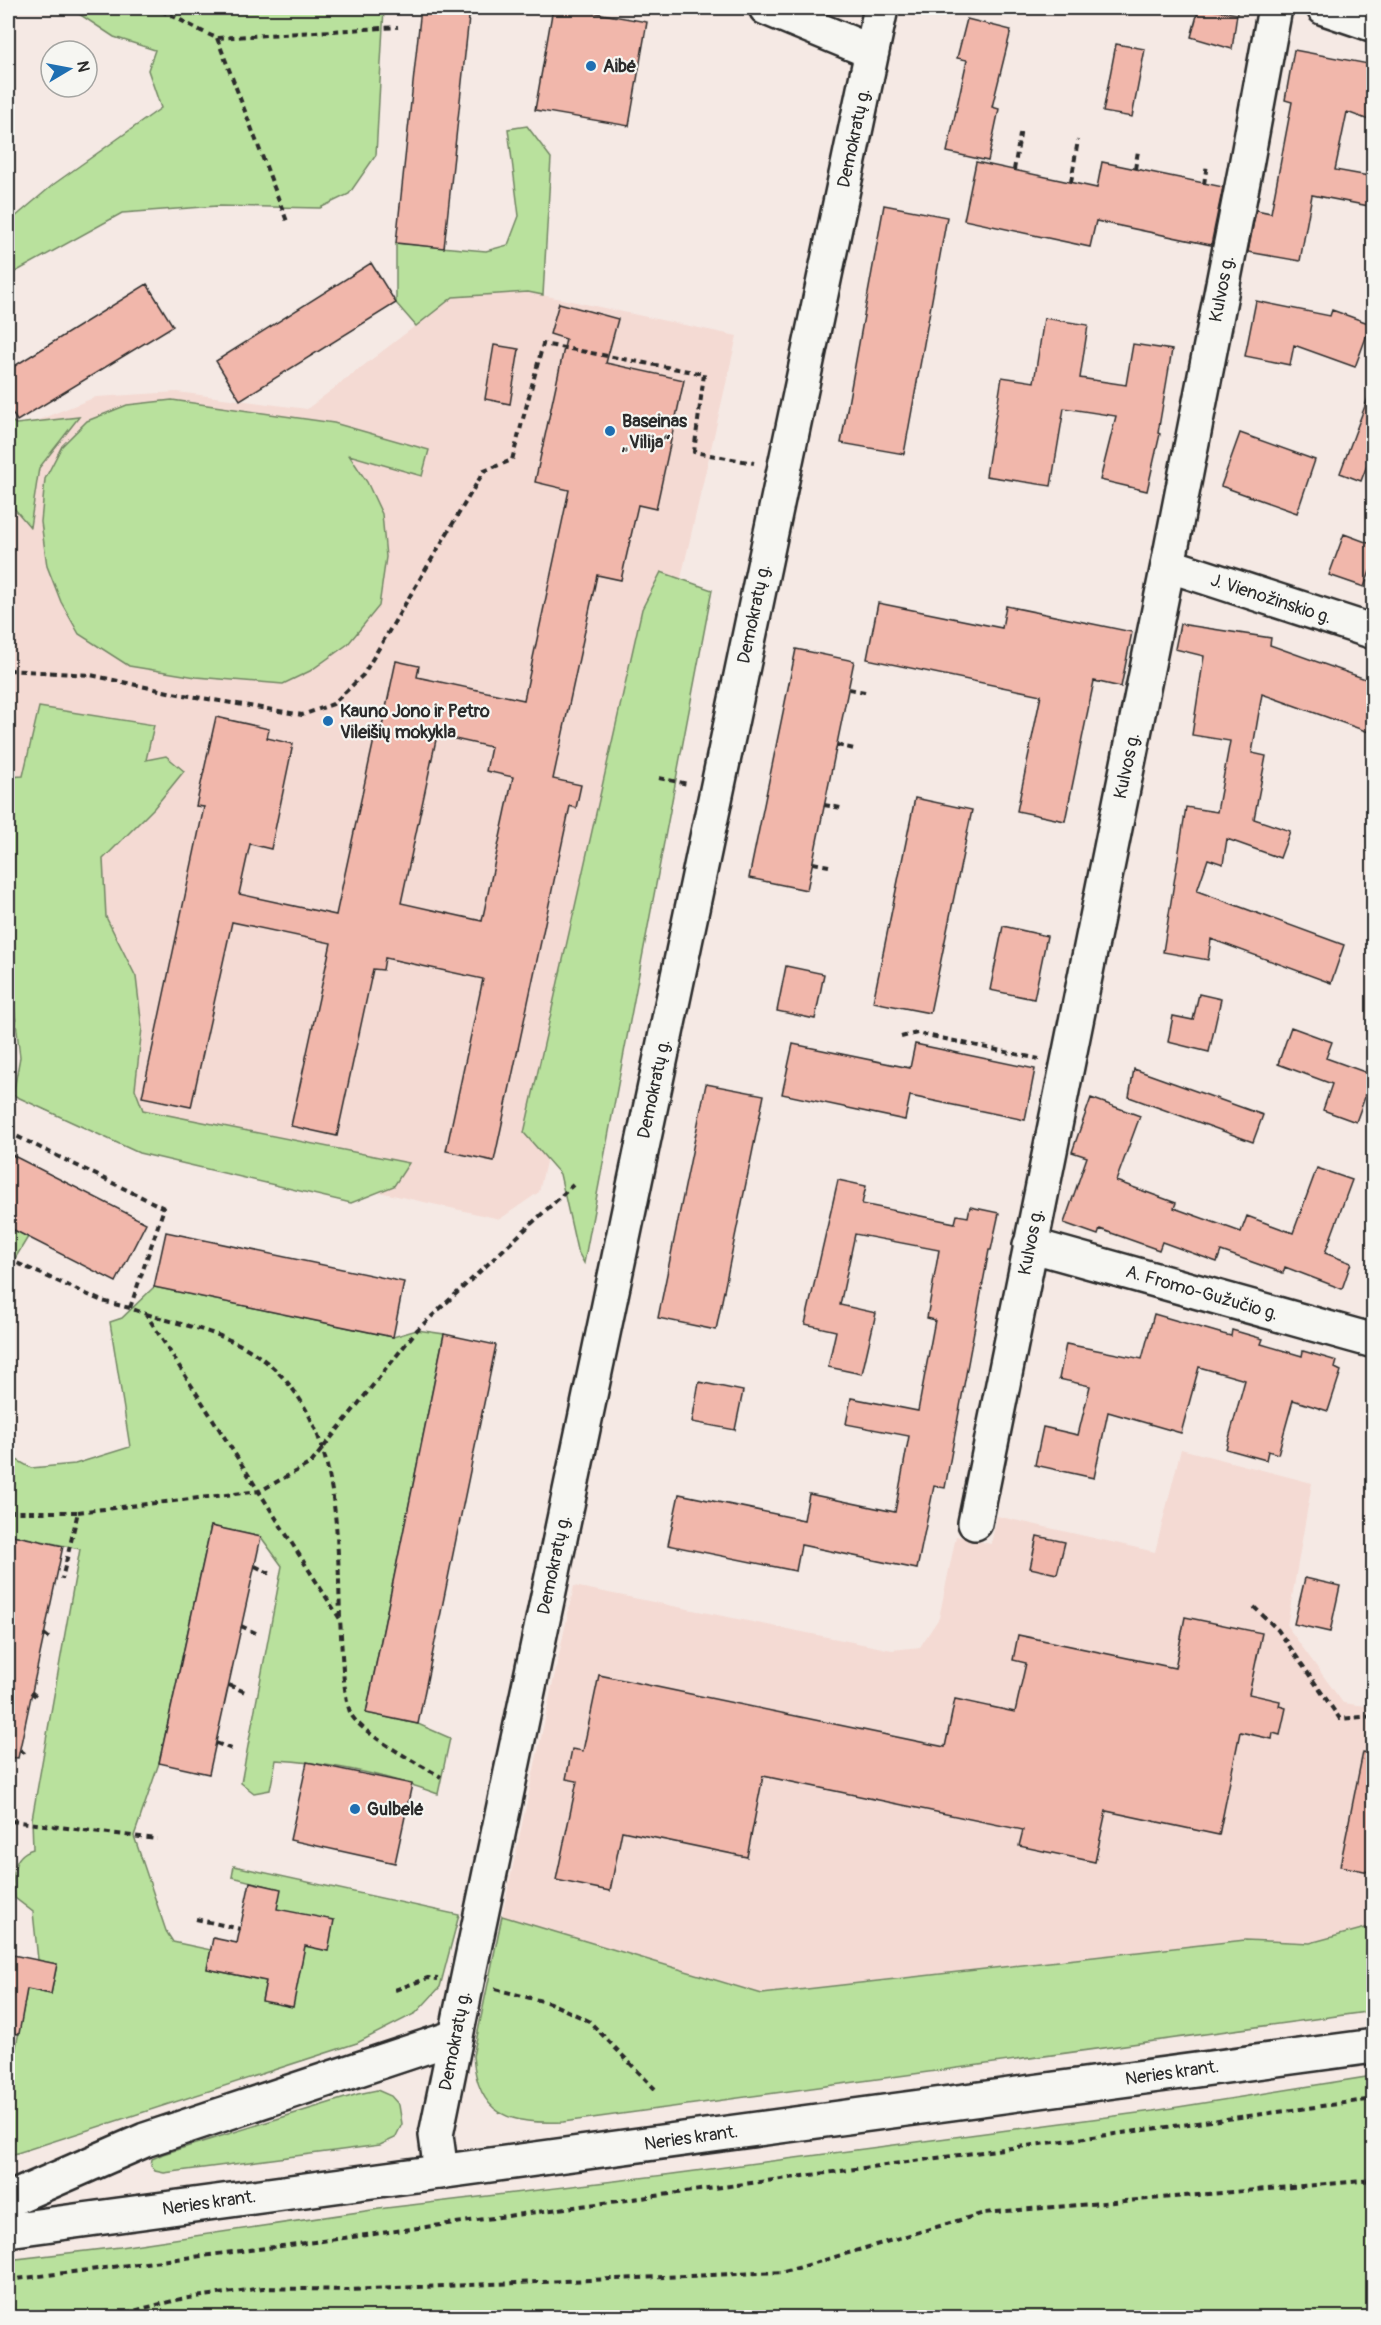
<svg xmlns="http://www.w3.org/2000/svg" width="1381" height="2325" font-family="Pangolin,sans-serif">
	<rect width="100%" height="100%" fill="#f5e9e4"/>
	<filter id="ink" filterUnits="userSpaceOnUse"><feTurbulence type="fractalNoise" baseFrequency=".0167" numOctaves="2"/><feDisplacementMap in="SourceGraphic" scale="12" xChannelSelector="R" yChannelSelector="G"/><feConvolveMatrix kernelMatrix="1 2 1 2 8 2 1 2 1" color-interpolation-filters="sRGB"/></filter>
	<g filter="url(#ink)">
		<path fill="#f4dad3" d="M 528,292 L 737,336 L 539,1192 L 500,1219 L 137,1138 L 8,1010 L 8,432 L 96,397 L 177,392 L 307,409 L 453,297 Z
			M 1181,1449 L 1312,1483 L 1287,1626 L 1343,1703 L 1373,1707 L 1373,1926 L 1310,1943 L 1245,1940 L 762,1994 L 502,1916 L 574,1586 L 892,1650 L 920,1647 L 939,1618 L 956,1536 L 991,1544 L 997,1516 L 1155,1552 Z"/>
		<path fill="#b9e19d" stroke="#728664" stroke-width="1.5" d="M 70,8 L 384,8 L 376,155 L 349,194 L 320,208 L 217,206 L 122,213 L 8,276 L 8,223 L 54,184 L 161,108 L 148,70 L 155,50 L 114,37 Z
			M 527,126 L 551,158 L 543,295 L 528,292 L 453,297 L 416,326 L 396,303 L 396,243 L 486,251 L 508,245 L 519,216 L 508,129 Z
			M 172,400 L 334,423 L 429,450 L 422,476 L 349,455 L 367,482 L 382,514 L 386,557 L 379,606 L 348,644 L 310,671 L 283,684 L 196,677 L 129,666 L 79,634 L 61,602 L 47,566 L 41,522 L 45,479 L 62,446 L 87,421 L 127,405 Z
			M 79,417 L 39,468 L 30,527 L 8,501 L 8,419 L 16,424 Z
			M 661,572 L 712,590 L 584,1263 L 577,1250 L 560,1174 L 524,1133 L 642,609 Z
			M 39,707 L 154,725 L 146,760 L 166,756 L 184,771 L 154,808 L 103,859 L 106,917 L 136,977 L 142,1028 L 135,1089 L 143,1110 L 409,1163 L 394,1186 L 351,1203 L 139,1153 L 13,1095 L 20,1057 L 8,954 L 8,777 L 23,776 Z
			M 8,1227 L 28,1237 L 8,1270 Z
			M 154,1287 L 393,1337 L 417,1330 L 444,1334 L 366,1713 L 418,1724 L 450,1738 L 438,1794 C 387,1775 330,1763 276,1760 L 270,1790 L 254,1793 L 241,1783 L 282,1566 L 261,1537 L 211,1526 L 159,1763 L 134,1836 L 166,1931 L 173,1942 L 211,1950 L 207,1969 L 266,1981 L 262,2000 L 305,1946 L 328,1950 L 277,1909 L 280,1889 L 232,1877 L 234,1866 L 459,1915 L 440,1987 L 416,2013 L 357,2043 L 8,2156 L 8,2046 L 16,2047 L 27,1989 L 51,1994 L 57,1964 L 38,1960 L 33,1912 L 15,1898 C 13,1878 10,1856 33,1849 L 32,1819 L 80,1549 L 12,1535 L 8,1555 L 8,1455 L 31,1468 L 75,1464 L 130,1447 L 110,1322 L 122,1318 Z
			M 502,1916 L 762,1994 L 1245,1940 L 1310,1943 L 1373,1926 L 1373,2011 L 563,2122 C 510,2124 478,2117 473,2056 Z
			M 1373,2076 L 1373,2317 L 8,2317 L 8,2260 L 120,2247 L 386,2208 L 665,2175 L 1153,2111 Z
			M 377,2090 L 391,2096 L 399,2105 L 402,2124 L 395,2138 L 380,2145 L 164,2173 L 155,2171 L 151,2165 L 152,2159 L 163,2154 L 358,2094 Z"/>
		<path fill="#f1b7ab" stroke="#2b2b2b" stroke-width="1.5" fill-rule="evenodd" d="M 421,8 L 470,8 L 444,248 L 396,243 Z
			M 553,8 L 569,8 L 647,22 L 629,126 L 535,110 Z
			M 1199,8 L 1237,14 L 1232,49 L 1191,37 Z
			M 967,19 L 1011,30 L 992,107 L 999,109 L 988,161 L 947,152 L 967,60 L 957,58 Z
			M 1116,44 L 1145,49 L 1132,117 L 1103,112 Z
			M 1294,50 L 1374,65 L 1374,122 L 1347,112 L 1335,170 L 1374,177 L 1374,207 L 1312,195 L 1300,261 L 1248,252 L 1256,210 L 1271,213 L 1292,102 L 1285,100 Z
			M 976,162 L 1097,188 L 1102,162 L 1223,187 L 1211,245 L 1096,221 L 1090,247 L 964,220 Z
			M 884,205 L 947,217 L 904,454 L 841,443 Z
			M 371,263 L 396,303 L 240,400 L 216,361 Z
			M 147,284 L 173,326 L 17,421 L 8,406 L 8,370 Z
			M 1256,301 L 1330,316 L 1332,310 L 1371,324 L 1355,367 L 1294,345 L 1290,365 L 1245,356 Z
			M 559,303 L 618,319 L 606,363 L 684,380 L 656,509 L 638,505 L 621,580 L 597,575 L 553,779 L 581,785 L 576,808 L 570,806 L 494,1161 L 446,1151 L 483,979 L 385,958 L 383,970 L 373,969 L 337,1136 L 291,1126 L 331,943 L 232,922 L 191,1107 L 142,1097 L 204,807 L 196,806 L 216,717 L 269,729 L 267,738 L 293,744 L 271,849 L 250,844 L 239,894 L 336,915 L 375,735 L 380,736 L 396,661 L 419,666 L 417,677 L 524,700 L 569,490 L 535,482 L 566,339 L 550,334 ZM 437,735 L 491,747 L 486,771 L 513,777 L 482,921 L 401,903 Z
			M 1044,318 L 1088,325 L 1080,378 L 1126,385 L 1133,344 L 1172,350 L 1158,433 L 1160,434 L 1147,491 L 1100,480 L 1116,416 L 1064,408 L 1051,486 L 986,476 L 1002,377 L 1034,382 Z
			M 494,345 L 519,349 L 510,404 L 485,399 Z
			M 1371,390 L 1374,390 L 1374,447 L 1361,481 L 1340,473 Z
			M 1240,433 L 1315,460 L 1297,513 L 1221,486 Z
			M 1344,534 L 1374,545 L 1374,561 L 1364,587 L 1329,575 Z
			M 878,603 L 1002,628 L 1006,606 L 1132,632 L 1121,687 L 1094,681 L 1065,821 L 1017,811 L 1041,695 L 867,659 Z
			M 1180,624 L 1271,638 L 1270,645 L 1374,682 L 1374,734 L 1262,694 L 1252,753 L 1266,756 L 1254,819 L 1290,831 L 1280,858 L 1227,839 L 1223,864 L 1208,859 L 1197,891 L 1344,945 L 1331,983 L 1211,939 L 1208,960 L 1163,952 L 1186,807 L 1217,812 L 1230,741 L 1192,735 L 1204,656 L 1175,649 Z
			M 796,649 L 854,661 L 807,890 L 749,878 Z
			M 915,798 L 972,810 L 930,1013 L 873,1002 Z
			M 1003,926 L 1047,936 L 1034,999 L 990,990 Z
			M 786,966 L 824,974 L 815,1019 L 777,1011 Z
			M 1199,994 L 1221,999 L 1209,1052 L 1168,1042 L 1173,1016 L 1193,1020 Z
			M 1291,1027 L 1332,1042 L 1326,1058 L 1373,1075 L 1356,1122 L 1323,1110 L 1332,1084 L 1278,1064 Z
			M 793,1044 L 910,1068 L 915,1044 L 1035,1069 L 1025,1120 L 910,1096 L 905,1120 L 782,1094 Z
			M 1134,1069 L 1263,1115 L 1253,1142 L 1129,1097 Z
			M 706,1084 L 764,1095 L 716,1330 L 658,1318 Z
			M 1091,1098 L 1140,1116 L 1116,1181 L 1176,1203 L 1174,1208 L 1241,1232 L 1247,1216 L 1293,1233 L 1317,1168 L 1352,1180 L 1325,1253 L 1351,1263 L 1342,1289 L 1285,1267 L 1283,1273 L 1221,1251 L 1217,1262 L 1162,1242 L 1159,1250 L 1100,1229 L 1098,1235 L 1064,1223 L 1087,1157 L 1072,1152 Z
			M 8,1153 L 146,1223 L 116,1282 L 8,1227 Z
			M 838,1180 L 866,1186 L 862,1204 L 955,1223 L 957,1215 L 968,1217 L 970,1207 L 999,1213 L 991,1250 L 989,1250 L 945,1488 L 934,1486 L 917,1569 L 801,1545 L 796,1571 L 668,1545 L 679,1494 L 804,1520 L 809,1494 L 895,1512 L 909,1436 L 846,1424 L 851,1398 L 918,1411 L 935,1320 L 927,1318 L 939,1250 L 855,1234 L 840,1305 L 876,1313 L 862,1374 L 828,1367 L 836,1331 L 805,1324 Z
			M 166,1232 L 404,1282 L 393,1337 L 154,1287 Z
			M 1154,1314 L 1223,1334 L 1231,1336 L 1232,1330 L 1263,1339 L 1261,1344 L 1302,1356 L 1303,1351 L 1337,1361 L 1335,1368 L 1341,1371 L 1328,1411 L 1293,1400 L 1278,1454 L 1268,1451 L 1266,1460 L 1226,1449 L 1245,1380 L 1199,1367 L 1181,1433 L 1108,1412 L 1094,1478 L 1035,1465 L 1043,1427 L 1078,1435 L 1090,1386 L 1059,1379 L 1066,1344 L 1142,1359 Z
			M 444,1334 L 496,1345 L 418,1724 L 366,1713 Z
			M 699,1382 L 743,1391 L 735,1430 L 692,1422 Z
			M 211,1526 L 261,1537 L 209,1774 L 159,1763 Z
			M 12,1535 L 63,1546 L 18,1758 L 8,1757 L 8,1555 Z
			M 1037,1536 L 1065,1542 L 1057,1574 L 1030,1568 Z
			M 1305,1578 L 1340,1586 L 1330,1632 L 1294,1624 Z
			M 1185,1617 L 1262,1633 L 1249,1694 L 1280,1701 L 1279,1706 L 1286,1708 L 1280,1735 L 1273,1733 L 1272,1739 L 1240,1732 L 1219,1835 L 1106,1811 L 1095,1862 L 1019,1846 L 1023,1830 L 763,1776 L 747,1857 L 622,1831 L 610,1891 L 556,1880 L 577,1781 L 566,1779 L 572,1749 L 583,1751 L 599,1675 L 945,1747 L 955,1699 L 1015,1712 L 1026,1663 L 1013,1660 L 1018,1635 L 1175,1668 Z
			M 1363,1752 L 1374,1754 L 1374,1873 L 1340,1866 Z
			M 307,1762 L 412,1784 L 395,1863 L 290,1840 Z
			M 250,1882 L 281,1889 L 277,1909 L 334,1920 L 328,1951 L 305,1946 L 293,2007 L 262,2001 L 266,1981 L 207,1969 L 213,1938 L 237,1943 Z
			M 8,1954 L 57,1964 L 51,1994 L 27,1989 L 19,2034 L 8,2033 Z"/>
		<g fill="none" stroke-linecap="round" stroke-linejoin="round">
			<defs>
				<path id="minor" d="M 766,8 L 872,52
					M 1324,8 L 1374,25
					M 1168,565 L 1374,632
					M 1030,1245 L 1374,1341
					M 975,1523 L 1168,565 L 1245,171 L 1275,8
					M 441,2172 L 436,2135 L 467,1982 L 881,8
					M 8,2200 L 145,2140 L 455,2037"/>
				<path id="major" d="M 8,2230 L 1374,2046"/>
			</defs>
			<use href="#minor" stroke="#2b2b2b" stroke-width="38"/>
			<use href="#major" stroke="#2b2b2b" stroke-width="38"/>
			<path stroke="#2b2b2b" stroke-width="4" stroke-dasharray="6 4.5" stroke-linecap="butt" d="M 151,8 C 174,14 194,29 217,38 L 398,27
				M 217,38 L 288,224
				M 1135,169 L 1138,151
				M 1014,170 L 1021,129
				M 1071,182 L 1078,140
				M 1204,184 L 1207,164
				M 8,670 L 91,675 L 173,693 L 302,715 L 333,704 L 363,675 L 484,471 L 512,460 L 543,344 L 704,374 L 694,452 L 754,463
				M 849,689 L 865,692
				M 837,745 L 854,749
				M 659,778 L 688,784
				M 824,805 L 841,808
				M 813,863 L 829,866
				M 901,1037 L 917,1033 L 1039,1059
				M 8,1132 L 164,1208 L 130,1308 L 146,1314 L 340,1619 C 342,1645 342,1689 350,1712 C 357,1732 421,1765 441,1777
				M 8,1259 L 102,1301 L 130,1308
				M 146,1314 C 179,1324 216,1331 246,1348 C 341,1403 337,1523 340,1618
				M 8,1512 L 78,1512 L 62,1579
				M 78,1512 L 260,1491 L 311,1463 L 417,1330 L 573,1185
				M 255,1566 L 271,1574
				M 1254,1607 L 1278,1630 L 1340,1719 L 1374,1716
				M 241,1626 L 258,1634
				M 44,1634 L 50,1639
				M 229,1685 L 245,1692
				M 31,1692 L 37,1697
				M 216,1743 L 232,1749
				M 20,1750 L 25,1754
				M 11,1821 L 157,1839
				M 196,1919 L 240,1929
				M 495,1989 L 550,2003 L 589,2021 L 655,2089
				M 395,1990 L 428,1978 L 438,1979
				M 8,2280 L 322,2241 L 1374,2099
				M 105,2318 L 181,2299 L 263,2288 L 347,2290 L 784,2272 L 984,2213 L 1374,2180"/>
			<use href="#minor" stroke="#f6f6f2" stroke-width="33"/>
			<use href="#major" stroke="#f6f6f2" stroke-width="33"/>
		</g>
	</g>
	<g fill="#1f6fb2" stroke="#f6f6f2" stroke-width="2">
		<circle cx="591" cy="66" r="6"/>
		<circle cx="610" cy="431" r="6"/>
		<circle cx="328" cy="721" r="6"/>
		<circle cx="355" cy="1809" r="6"/>
	</g>
	<g text-anchor="middle" dominant-baseline="central" stroke-width="4.5" stroke-linejoin="round" paint-order="stroke">
		<g font-size="18" font-weight="bold" fill="#2b2b2b" stroke="#f6f6f2" text-anchor="start">
			<text x="603" y="66">Aibė</text>
			<text x="622" y="421">Baseinas<tspan x="622" dy="21">„Vilija“</tspan></text>
			<text x="340" y="711">Kauno Jono ir Petro<tspan x="340" dy="21">Vileišių mokykla</tspan></text>
			<text x="367" y="1809">Gulbelė</text>
		</g>
		<g font-size="18" fill="#2b2b2b" stroke="#f6f6f2">
			<text transform="translate(854 138) rotate(-78)">Demokratų g.</text>
			<text transform="translate(1222 289) rotate(-79)">Kulvos g.</text>
			<text transform="translate(1271 599) rotate(18)">J. Vienožinskio g.</text>
			<text transform="translate(754 614) rotate(-78)">Demokratų g.</text>
			<text transform="translate(1127 766) rotate(-78)">Kulvos g.</text>
			<text transform="translate(654 1089) rotate(-78)">Demokratų g.</text>
			<text transform="translate(1031 1242) rotate(-79)">Kulvos g.</text>
			<text transform="translate(1202 1293) rotate(16)">A. Fromo-Gužučio g.</text>
			<text transform="translate(554 1565) rotate(-78)">Demokratų g.</text>
			<text transform="translate(455 2041) rotate(-79)">Demokratų g.</text>
			<text transform="translate(1172 2073) rotate(-8)">Neries krant.</text>
			<text transform="translate(691 2138) rotate(-8)">Neries krant.</text>
			<text transform="translate(209 2203) rotate(-8)">Neries krant.</text>
		</g>
	</g>
	<rect width="1381" height="2325" fill="none" stroke="#f6f6f2" stroke-width="30"/>
	<rect x="15" y="15" width="1351" height="2295" fill="none" stroke="#2b2b2b" stroke-width="2" filter="url(#ink)"/>
	<g transform="translate(69 69) rotate(80)"><circle r="28" fill="#f6f6f2" stroke="#a5a5a2" stroke-width="1.5"/>
	<path d="M0-4.5L10 22L0 15L-10 22Z" fill="#1f6fb2"/>
	<text y="-9" font-size="16" font-weight="bold" text-anchor="middle" fill="#2b2b2b">N</text>
	</g>
</svg>
